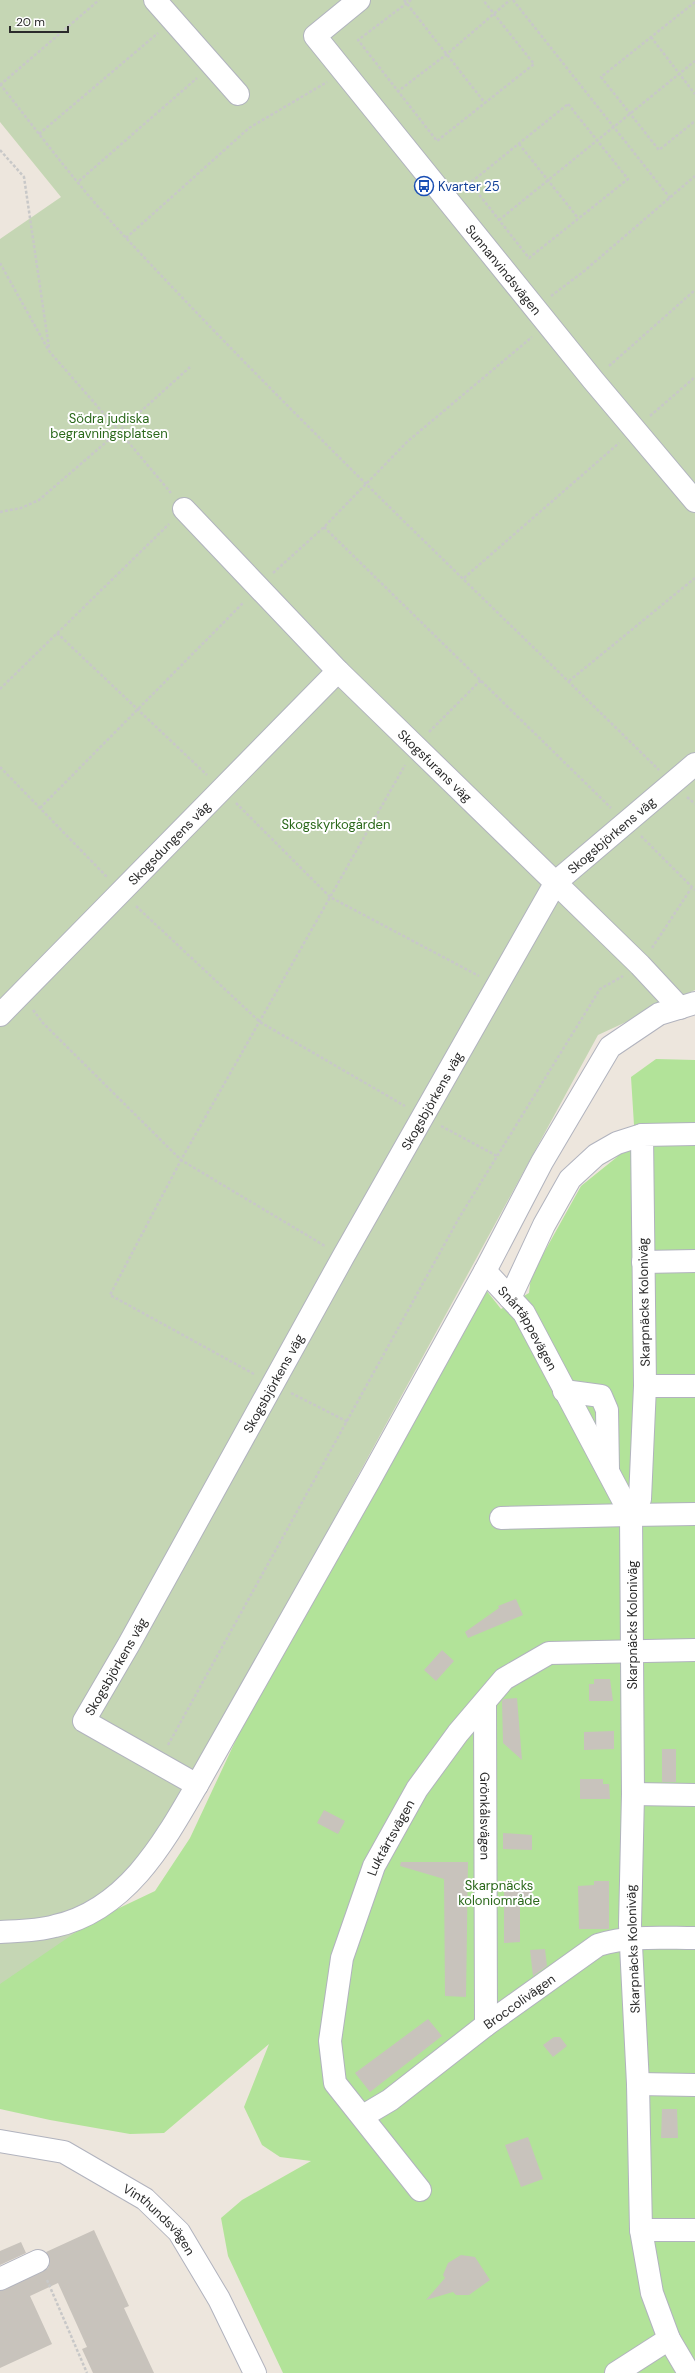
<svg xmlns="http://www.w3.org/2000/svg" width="695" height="2373" font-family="'DM Sans',sans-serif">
	<rect width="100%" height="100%" fill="#ede6dd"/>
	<path fill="#b2e399" d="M 656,1059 L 695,1060 L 695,2373 L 283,2373 L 228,2256 L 221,2218 L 242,2200 L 311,2161 L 280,2157 L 262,2145 L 244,2107 L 269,2044 L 164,2133 L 130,2134 L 50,2120 L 0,2109 L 0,1958 L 33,1949 L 155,1891 L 190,1838 L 263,1682 L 486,1290 L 501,1309 L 529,1293 L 531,1276 L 581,1186 L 617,1157 L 634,1125 L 631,1077 Z"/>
	<path fill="#c5d6b4" d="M 0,0 L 695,0 L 695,990 L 598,1035 L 129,1896 L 0,1984 L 0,239 L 61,197 L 0,122 Z"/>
	<path fill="#c8c3bc" d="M 516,1599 L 523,1615 L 468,1638 L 465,1632 L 499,1608 L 498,1606 Z
		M 442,1650 L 454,1661 L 436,1681 L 424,1670 Z
		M 594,1679 L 610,1679 L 613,1701 L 589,1701 L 589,1684 L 594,1684 Z
		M 517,1698 L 522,1760 L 503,1743 L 502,1701 L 504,1699 Z
		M 614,1731 L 614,1749 L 584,1750 L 584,1732 Z
		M 662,1749 L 676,1749 L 676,1782 L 662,1782 Z
		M 580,1779 L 603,1779 L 603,1784 L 609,1784 L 610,1799 L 580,1799 Z
		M 324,1810 L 345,1821 L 338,1834 L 317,1823 Z
		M 503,1833 L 532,1835 L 532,1850 L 503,1849 Z
		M 401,1862 L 468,1862 L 466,1997 L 445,1996 L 444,1879 L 400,1866 Z
		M 504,1881 L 532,1881 L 532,1897 L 520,1897 L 520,1942 L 504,1943 Z
		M 594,1881 L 609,1881 L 609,1929 L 579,1929 L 578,1886 L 594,1885 Z
		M 545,1949 L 547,1966 L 533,1976 L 530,1950 Z
		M 428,2019 L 442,2036 L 370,2092 L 355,2073 Z
		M 554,2037 L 560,2037 L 567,2046 L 553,2057 L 543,2045 Z
		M 662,2109 L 677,2109 L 678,2138 L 661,2138 Z
		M 528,2137 L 543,2179 L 521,2187 L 505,2145 Z
		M 94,2230 L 129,2306 L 124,2308 L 154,2373 L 93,2373 L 82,2349 L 87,2347 L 58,2283 L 30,2296 L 52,2344 L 0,2368 L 0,2291 L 48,2268 L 50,2262 L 46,2252 Z
		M 21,2242 L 26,2253 L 0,2265 L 0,2251 Z
		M 461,2255 L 475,2257 L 490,2280 L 469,2295 L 456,2295 L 453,2292 L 426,2300 L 445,2278 L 443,2275 L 448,2263 Z"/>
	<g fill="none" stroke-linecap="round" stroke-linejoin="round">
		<defs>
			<g id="minor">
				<path d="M 155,0 L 238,94"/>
				<path id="s1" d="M 359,0 L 315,36 L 593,380 L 695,501"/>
				<path id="s2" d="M 184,509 L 338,671 L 640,965 L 680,1008"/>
				<path id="s3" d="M 0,1015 L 338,671"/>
				<path d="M 643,1262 L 695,1261"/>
				<path id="s4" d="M 485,1271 L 524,1313 L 631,1515 L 695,1514"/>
				<path d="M 510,1298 L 544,1225 L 570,1179 L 596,1155 L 617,1143 L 642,1135"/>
				<path d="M 645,1386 L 695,1386"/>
				<path d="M 564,1391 L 601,1396 L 607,1410 L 608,1470"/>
				<path d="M 501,1518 L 631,1515"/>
				<path id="s5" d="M 485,1703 L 486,2025"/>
				<path d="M 197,1785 L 369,1481 L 485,1271 L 542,1162 L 610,1047 L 659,1014 L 695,1003"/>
				<path d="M 633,1794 L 695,1795"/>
				<path id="s6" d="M 0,1932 C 18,1931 37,1931 55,1926 C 126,1910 163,1844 197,1785 L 84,1721 L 129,1644 L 343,1257 L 556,882 L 695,764"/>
				<path d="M 638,2084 L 695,2085"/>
				<path id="s7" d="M 363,2116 L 390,2100 L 486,2025 L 598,1945 C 630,1935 662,1938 695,1938"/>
				<path id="s8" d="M 0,2141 L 64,2152 L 145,2199 L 179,2232 L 219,2299 L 255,2373"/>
				<path id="s9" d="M 420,2190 L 335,2083 L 330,2041 L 342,1958 L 374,1866 L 417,1789 L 458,1733 L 504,1679 L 549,1653 L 695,1650"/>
				<path d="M 641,2230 L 695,2230"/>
				<path d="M 0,2279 L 38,2261"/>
				<path d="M 616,2373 L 669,2339"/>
				<path d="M 689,2373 L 669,2339 L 652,2293 L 641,2230 L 638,2084 L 630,1925 L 633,1794 L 631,1515 L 640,1499 L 645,1386 L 642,1135 L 695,1134"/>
			</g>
		</defs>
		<use href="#minor" stroke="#b1b3be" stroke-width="24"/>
		<path stroke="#c8c8c8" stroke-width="2.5" stroke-dasharray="3 2" stroke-linecap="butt" d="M 404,0 L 485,103
			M 411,0 L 358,40 L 437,141 L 534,64 L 483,0
			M 513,0 L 670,198
			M 695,2 L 601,77 L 659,150 L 695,121
			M 651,37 L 695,94
			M 0,84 C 41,136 82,191 127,239 C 298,423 480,594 659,770
			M 0,85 L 99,0
			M 397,92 L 447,54 L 510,0
			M 568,104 L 628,179 L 529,258 L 470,183 Z
			M 39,134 L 158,33
			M 519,144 L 578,218
			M 0,150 L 24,177 L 49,348
			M 79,181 L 197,78
			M 499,220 L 695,61
			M 126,238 L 249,128 L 327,82
			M 0,263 L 49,351 L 119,431 L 190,367
			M 551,296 L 583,272 L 695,176
			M 609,366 L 695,290
			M 650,416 L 695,377
			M 0,512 L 21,508 L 39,500 L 119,431 L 171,493
			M 324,527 L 611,808
			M 273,573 L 324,527 L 408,441 L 532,337
			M 464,578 L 619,443
			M 57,633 L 207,775
			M 569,681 L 695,578
			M 0,689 L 169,524
			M 429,732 L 481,680
			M 0,767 L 107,877
			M 687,797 L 695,804
			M 236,803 L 330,897 L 479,976
			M 40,808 L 244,602
			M 641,836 L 695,890
			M 136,906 L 260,1022 L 405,1106
			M 652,948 L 692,887
			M 33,1010 L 43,1023 L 181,1160 L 325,1246
			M 441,1126 L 497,1156
			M 254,1374 L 110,1295 L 181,1160 L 405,765
			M 291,1393 L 348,1422
			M 168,1745 L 459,1218 L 600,989 L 623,976
			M 47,2280 L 87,2373"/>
		<use href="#minor" stroke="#fff" stroke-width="22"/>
	</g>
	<defs>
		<symbol id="bus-ring" viewBox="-11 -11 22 22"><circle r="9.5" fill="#fff" stroke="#1a4fb4" stroke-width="1.5"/><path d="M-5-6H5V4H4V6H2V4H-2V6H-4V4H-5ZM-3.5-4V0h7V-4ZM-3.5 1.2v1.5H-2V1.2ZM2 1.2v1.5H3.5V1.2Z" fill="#1a4fb4"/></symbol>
	</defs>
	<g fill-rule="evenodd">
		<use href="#bus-ring" x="413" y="175" width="22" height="22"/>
	</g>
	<g text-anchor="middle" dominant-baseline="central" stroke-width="4" stroke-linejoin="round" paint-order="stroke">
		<g font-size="13" fill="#164399" stroke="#fff" text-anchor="start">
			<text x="438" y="186">Kvarter 25</text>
		</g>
		<g font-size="13" fill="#2b2b2b" stroke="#fff">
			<text stroke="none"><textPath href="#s1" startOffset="357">Sunnanvindsvägen</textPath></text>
			<text stroke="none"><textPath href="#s2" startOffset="359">Skogsfurans väg</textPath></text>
			<text stroke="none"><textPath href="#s6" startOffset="1427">Skogsbjörkens väg</textPath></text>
			<text stroke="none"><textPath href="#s3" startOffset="241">Skogsdungens väg</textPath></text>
			<text stroke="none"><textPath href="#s6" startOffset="1103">Skogsbjörkens väg</textPath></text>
			<text transform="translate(644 1302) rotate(-91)">Skarpnäcks Koloniväg</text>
			<text stroke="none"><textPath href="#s4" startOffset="72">Snårtäppevägen</textPath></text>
			<text stroke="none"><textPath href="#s6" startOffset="779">Skogsbjörkens väg</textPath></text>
			<text transform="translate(632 1625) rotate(-90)">Skarpnäcks Koloniväg</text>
			<text stroke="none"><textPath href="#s6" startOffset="455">Skogsbjörkens väg</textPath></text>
			<text stroke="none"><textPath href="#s5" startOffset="113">Grönkålsvägen</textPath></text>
			<text stroke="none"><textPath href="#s9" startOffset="393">Luktärtsvägen</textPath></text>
			<text transform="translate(633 1949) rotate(-92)">Skarpnäcks Koloniväg</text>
			<text stroke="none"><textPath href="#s7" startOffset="194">Broccolivägen</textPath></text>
			<text stroke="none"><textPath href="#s8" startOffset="183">Vinthundsvägen</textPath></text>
		</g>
		<g font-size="13" fill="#2a681a" stroke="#fff">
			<text x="109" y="418">Södra judiska<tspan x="109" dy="15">begravningsplatsen</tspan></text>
			<text x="336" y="824">Skogskyrkogården</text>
			<text x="499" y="1885">Skarpnäcks<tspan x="499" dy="15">koloniområde</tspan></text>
		</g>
	</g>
	<path d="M10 26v6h58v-6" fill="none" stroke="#2b2b2b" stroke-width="2"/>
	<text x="16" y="26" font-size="12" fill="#2b2b2b" stroke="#ffffff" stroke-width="3" paint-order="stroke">20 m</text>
</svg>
